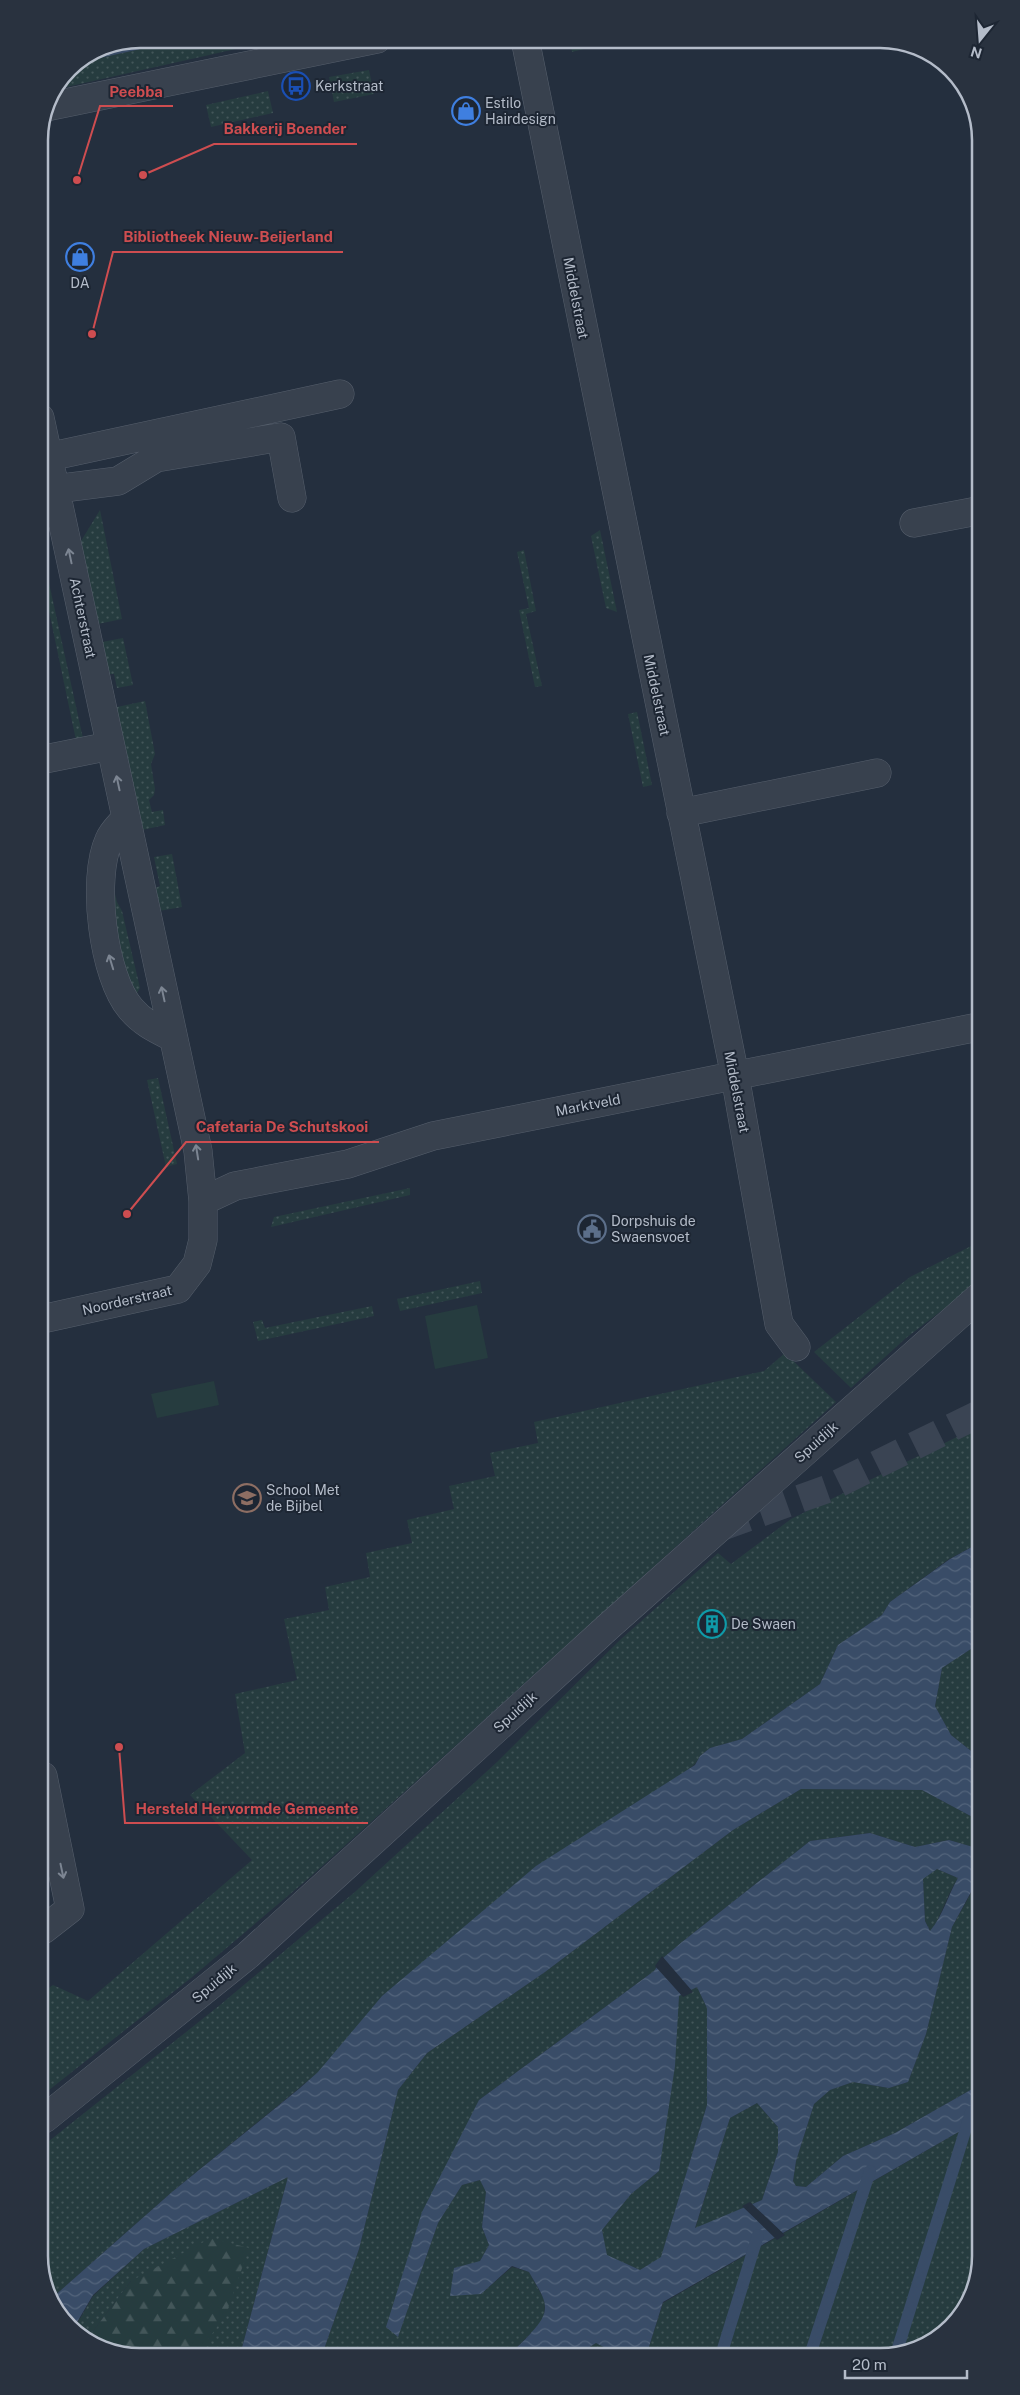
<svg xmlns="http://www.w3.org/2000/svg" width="1020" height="2395" font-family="'Public Sans',sans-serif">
	<defs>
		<pattern id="grass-dots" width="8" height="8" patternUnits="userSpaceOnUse" patternTransform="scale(1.25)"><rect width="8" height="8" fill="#263c3f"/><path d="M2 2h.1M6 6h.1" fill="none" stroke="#435659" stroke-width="1.8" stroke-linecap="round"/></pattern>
		<pattern id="forest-firs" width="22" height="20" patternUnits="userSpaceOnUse" patternTransform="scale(1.25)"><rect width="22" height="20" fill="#263c3f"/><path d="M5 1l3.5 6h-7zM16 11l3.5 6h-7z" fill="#435659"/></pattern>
		<pattern id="water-waves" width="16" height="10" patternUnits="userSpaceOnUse" patternTransform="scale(1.25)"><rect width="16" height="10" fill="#394c67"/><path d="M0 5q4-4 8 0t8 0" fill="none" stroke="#53647b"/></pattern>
	</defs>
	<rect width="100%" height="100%" fill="#242f3e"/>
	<path fill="url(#grass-dots)" d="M 186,39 L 280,39 L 53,90 L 69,68 L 77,63 Z
		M 570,39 L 623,39 L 572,52 Z
		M 369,70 L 374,94 L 334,102 L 329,77 Z
		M 268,91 L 273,113 L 211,127 L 206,105 Z
		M 100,510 L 122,619 L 98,624 L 81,541 Z
		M 600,530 L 617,612 L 606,608 L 591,536 Z
		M 40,542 L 84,743 L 77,745 L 40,568 Z
		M 524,550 L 536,611 L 526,614 L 542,686 L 535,687 L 519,610 L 529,608 L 517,552 Z
		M 123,638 L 133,685 L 117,688 L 114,674 L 109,674 L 102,642 Z
		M 145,701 L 155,754 L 151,764 L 155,789 L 154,795 L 149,800 L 152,812 L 163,810 L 165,825 L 142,830 L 117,714 L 117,707 Z
		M 637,712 L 652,785 L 643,787 L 628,714 Z
		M 172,854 L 182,907 L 159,911 L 155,888 L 160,886 L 154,857 Z
		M 112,882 L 117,902 L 122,911 L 140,988 L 137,993 L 133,992 L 116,938 Z
		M 158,1078 L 177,1164 L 166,1167 L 147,1080 Z
		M 410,1188 L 410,1195 L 271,1227 L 274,1217 Z
		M 979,1242 L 979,1282 L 906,1338 L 851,1388 L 814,1352 L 910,1277 Z
		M 480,1281 L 482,1293 L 400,1311 L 397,1299 Z
		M 372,1306 L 374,1316 L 258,1341 L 253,1322 L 262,1320 L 265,1328 Z
		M 785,1353 L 836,1402 L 309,1878 L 191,1978 L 44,2094 L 43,1992 L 53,1985 L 88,2001 L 252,1860 L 190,1795 L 245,1753 L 235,1694 L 297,1680 L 284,1619 L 329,1610 L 325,1587 L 370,1577 L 366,1553 L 412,1543 L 407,1520 L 454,1509 L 449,1486 L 495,1476 L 490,1453 L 538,1443 L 534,1422 L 764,1371 Z
		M 979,1426 L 979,1543 L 949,1559 L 890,1602 L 882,1615 L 838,1645 L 820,1684 L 742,1739 L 710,1748 L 700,1756 L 695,1764 L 172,2192 L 52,2298 L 44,2287 L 44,2145 L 220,2005 L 356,1891 L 497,1762 L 621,1639 L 718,1553 L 731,1564 L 791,1519 Z
		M 980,1643 L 980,1758 L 951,1735 L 935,1706 L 942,1668 Z
		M 801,1789 L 922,1790 L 980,1821 L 980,1849 L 949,1840 L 915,1847 L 870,1833 L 810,1841 L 682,1942 L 663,1958 L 654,1971 L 479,2100 L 398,2337 L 438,2223 L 462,2185 L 480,2180 L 486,2192 L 482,2227 L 489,2245 L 480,2261 L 481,2294 L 512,2267 L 529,2272 L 545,2301 L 544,2320 L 515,2349 L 508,2354 L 322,2355 L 359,2249 L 398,2090 L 427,2053 L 545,1972 L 733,1830 Z
		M 937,1869 L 958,1878 C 947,1895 942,1914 931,1932 L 925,1921 L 923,1878 Z
		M 978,1881 L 980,1881 L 981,2084 L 895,2133 L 843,2156 L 806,2187 L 796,2186 L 793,2181 L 796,2161 L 814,2104 L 830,2090 L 853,2082 L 889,2088 L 908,2082 L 926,2034 L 952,1927 Z
		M 697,1987 L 707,2008 L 707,2105 L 661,2258 L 640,2270 L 606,2255 L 602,2230 L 631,2194 L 659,2171 L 679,1995 Z
		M 757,2103 L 778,2127 L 778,2152 L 762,2200 L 695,2229 L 730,2118 Z
		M 981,2119 L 981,2255 L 960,2316 L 912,2351 L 647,2353 L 663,2303 Z
		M 288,2177 L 240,2355 L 187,2356 L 203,2347 L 131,2281 L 87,2339 L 78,2335 L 74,2329 L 93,2296 L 144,2249 Z
		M 596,2343 L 615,2353 L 580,2353 Z"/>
	<path fill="url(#forest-firs)" d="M 211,2238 L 249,2248 L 226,2314 L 203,2347 L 187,2356 L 133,2356 L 87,2339 L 131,2281 Z"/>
	<path fill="#263c3f" d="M 477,1305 L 488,1358 L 435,1369 L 425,1316 Z
		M 214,1381 L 219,1405 L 157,1418 L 151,1394 Z"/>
	<path fill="url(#water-waves)" fill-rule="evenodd" d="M 140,39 L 186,39 L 77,63 L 102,46 Z
		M 979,1543 L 980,1643 L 942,1668 L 935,1706 L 951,1735 L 980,1758 L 980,1821 L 922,1790 L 801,1789 L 733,1830 L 545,1972 L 427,2053 L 398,2090 L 359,2249 L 322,2355 L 240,2355 L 288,2177 L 144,2249 L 93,2295 L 73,2329 L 52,2298 L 172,2192 L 300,2088 L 318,2072 L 382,1996 L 536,1866 L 695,1765 L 700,1756 L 710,1748 L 742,1739 L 820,1684 L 838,1645 L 882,1615 L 890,1602 L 950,1559 Z
		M 870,1833 L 915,1847 L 949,1840 L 980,1849 L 980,1881 L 977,1881 L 952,1927 L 926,2034 L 908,2082 L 889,2088 L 853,2082 L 830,2090 L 814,2104 L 796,2161 L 793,2181 L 796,2186 L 806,2187 L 843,2156 L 895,2133 L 981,2084 L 981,2119 L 663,2302 L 647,2353 L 615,2353 L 596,2343 L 580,2353 L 508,2354 C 517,2348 524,2341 531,2333 C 555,2308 544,2299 529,2272 L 512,2266 L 481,2294 L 450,2296 L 454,2268 L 480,2261 L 489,2245 L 482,2227 L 486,2192 L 480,2180 L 462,2185 L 438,2223 L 398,2337 L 386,2327 L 422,2212 L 479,2100 L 654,1971 L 663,1958 L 682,1942 L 810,1841 ZM 937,1869 L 958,1878 C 948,1895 943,1916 930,1931 L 925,1921 L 923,1879 ZM 697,1987 L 707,2008 L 707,2105 L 661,2257 L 640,2270 L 607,2255 L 602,2230 L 631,2194 L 659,2171 L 675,2066 L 679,1996 ZM 757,2103 L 778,2127 L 778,2152 L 762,2200 L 695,2228 L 730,2118 Z"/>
	<path fill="#242f3e" d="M 662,1956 L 693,1992 L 683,1997 L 655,1966 Z
		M 750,2202 L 785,2235 L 777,2240 L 742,2206 Z"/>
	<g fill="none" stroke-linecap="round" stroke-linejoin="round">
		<path stroke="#394c67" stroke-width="12" d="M 897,2351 L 971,2112
			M 722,2352 L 758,2235
			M 811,2352 L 870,2171"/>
		<path stroke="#3a4453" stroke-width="28" stroke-dasharray="28 14" stroke-linecap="butt" d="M 721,1527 L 827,1489 L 979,1414"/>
		<defs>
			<path id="minor" d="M 525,39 L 735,1076 L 779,1324 L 796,1347
				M 46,107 L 377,39
				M 40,418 L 198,1151 L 203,1201 L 203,1240 L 197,1264 L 178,1289 L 42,1319
				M 48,457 L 340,394
				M 55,489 L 118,481 L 156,458 L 281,437 L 292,498
				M 914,523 L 977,511
				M 40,760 L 110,746
				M 681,813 L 877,773
				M 125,819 C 120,825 112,832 109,840 C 91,879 103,977 131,1009 C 143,1023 156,1029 172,1037
				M 203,1201 L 235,1186 L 348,1164 L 433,1136 L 978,1027
				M 43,1776 L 70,1909 L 43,1930
				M 44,2119 L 248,1955 L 609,1626 L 979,1297"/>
		</defs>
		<use href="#minor" stroke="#565f6c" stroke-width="29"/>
		<use href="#minor" stroke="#38414e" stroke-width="28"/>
	</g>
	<defs><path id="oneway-shaft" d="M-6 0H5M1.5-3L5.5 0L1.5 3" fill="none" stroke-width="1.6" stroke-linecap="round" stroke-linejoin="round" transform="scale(1.25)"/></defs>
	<g stroke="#7c8592">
		<use href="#oneway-shaft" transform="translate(70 556) rotate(-102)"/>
		<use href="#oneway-shaft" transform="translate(118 783) rotate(-102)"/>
		<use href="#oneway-shaft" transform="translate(111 962) rotate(-107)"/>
		<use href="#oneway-shaft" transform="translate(163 994) rotate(-102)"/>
		<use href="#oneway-shaft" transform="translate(197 1152) rotate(-99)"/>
		<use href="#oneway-shaft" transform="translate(62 1871) rotate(78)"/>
	</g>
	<defs>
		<symbol id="bus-ring" viewBox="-11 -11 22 22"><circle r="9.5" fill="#1d2633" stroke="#1a4fb4" stroke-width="1.5"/><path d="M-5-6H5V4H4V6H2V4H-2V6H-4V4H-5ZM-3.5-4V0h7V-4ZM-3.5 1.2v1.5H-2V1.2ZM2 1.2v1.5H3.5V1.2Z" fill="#1a4fb4"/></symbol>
		<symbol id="shop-ring" viewBox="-11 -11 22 22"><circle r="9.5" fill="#1d2633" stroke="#3f7fe0" stroke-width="1.5"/><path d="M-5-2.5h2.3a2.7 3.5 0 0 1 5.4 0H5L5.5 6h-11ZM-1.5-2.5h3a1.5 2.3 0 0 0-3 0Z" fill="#3f7fe0"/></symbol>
		<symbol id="civic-ring" viewBox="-11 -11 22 22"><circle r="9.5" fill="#1d2633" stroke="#5c6f8a" stroke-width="1.5"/><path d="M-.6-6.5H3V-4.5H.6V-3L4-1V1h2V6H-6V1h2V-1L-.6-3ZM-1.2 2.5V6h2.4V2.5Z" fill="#5c6f8a"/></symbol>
		<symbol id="school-ring" viewBox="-11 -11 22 22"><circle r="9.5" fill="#1d2633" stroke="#8d6e63" stroke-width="1.5"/><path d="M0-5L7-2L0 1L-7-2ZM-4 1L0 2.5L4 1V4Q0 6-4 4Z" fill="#8d6e63"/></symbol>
		<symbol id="building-ring" viewBox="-11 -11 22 22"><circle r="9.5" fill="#1d2633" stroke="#0f9aa8" stroke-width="1.5"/><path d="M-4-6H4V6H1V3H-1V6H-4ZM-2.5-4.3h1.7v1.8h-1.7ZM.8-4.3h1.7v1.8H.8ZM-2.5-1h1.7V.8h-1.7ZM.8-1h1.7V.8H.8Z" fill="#0f9aa8"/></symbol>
	</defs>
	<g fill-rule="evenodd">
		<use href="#bus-ring" x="280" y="70" width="32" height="32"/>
		<use href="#shop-ring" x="450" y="95" width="32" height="32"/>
		<use href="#shop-ring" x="64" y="241" width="32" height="32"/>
		<use href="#civic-ring" x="576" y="1213" width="32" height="32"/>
		<use href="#school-ring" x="231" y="1482" width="32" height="32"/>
		<use href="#building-ring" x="696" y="1608" width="32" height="32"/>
	</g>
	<g text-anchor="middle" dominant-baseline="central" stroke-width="4" stroke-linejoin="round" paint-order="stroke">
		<g font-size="14" fill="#b4bcc9" stroke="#1d2633" text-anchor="start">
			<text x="315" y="86">Kerkstraat</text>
			<text x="485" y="103">Estilo<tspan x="485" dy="16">Hairdesign</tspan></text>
			<text x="80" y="283" text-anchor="middle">DA</text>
			<text x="611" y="1221">Dorpshuis de<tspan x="611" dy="16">Swaensvoet</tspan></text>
			<text x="266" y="1490">School Met<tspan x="266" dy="16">de Bijbel</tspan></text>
			<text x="731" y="1624">De Swaen</text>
		</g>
		<g font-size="14" fill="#b4bcc9" stroke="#1d2633">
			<text transform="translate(576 298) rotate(79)">Middelstraat</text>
			<text transform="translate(83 618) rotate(78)">Achterstraat</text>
			<text transform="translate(657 695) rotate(78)">Middelstraat</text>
			<text transform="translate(737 1092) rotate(79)">Middelstraat</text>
			<text transform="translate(588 1105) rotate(-11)">Marktveld</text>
			<text transform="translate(127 1300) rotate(-13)">Noorderstraat</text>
			<text transform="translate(816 1442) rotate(-42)">Spuidijk</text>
			<text transform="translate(515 1712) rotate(-42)">Spuidijk</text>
			<text transform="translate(214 1983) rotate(-40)">Spuidijk</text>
		</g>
	</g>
	<path d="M0 0H1020V2395H0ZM140 48H880A92 92 0 0 1 972 140V2256A92 92 0 0 1 880 2348H140A92 92 0 0 1 48 2256V140A92 92 0 0 1 140 48Z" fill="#29323f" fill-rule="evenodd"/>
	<path fill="none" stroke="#b4bcc9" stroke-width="2.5" d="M140 48H880A92 92 0 0 1 972 140V2256A92 92 0 0 1 880 2348H140A92 92 0 0 1 48 2256V140A92 92 0 0 1 140 48Z"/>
	<path fill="none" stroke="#ce4d50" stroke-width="2" d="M77 180L100 106H173M143 175L214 144H357M92 334L113 252H343M127 1214L186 1142H379M119 1747L125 1823H368"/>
	<g fill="#ce4d50" stroke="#1d2633" stroke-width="2">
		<circle cx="77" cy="180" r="5"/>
		<circle cx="143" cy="175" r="5"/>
		<circle cx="92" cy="334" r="5"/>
		<circle cx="127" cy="1214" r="5"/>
		<circle cx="119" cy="1747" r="5"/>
	</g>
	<g font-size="15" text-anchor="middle" font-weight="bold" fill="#ce4d50" stroke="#1d2633" stroke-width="4" stroke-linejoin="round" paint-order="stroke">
		<text x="136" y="97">Peebba</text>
		<text x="285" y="134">Bakkerij Boender</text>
		<text x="228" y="242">Bibliotheek Nieuw-Beijerland</text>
		<text x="282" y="1132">Cafetaria De Schutskooi</text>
		<text x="247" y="1814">Hersteld Hervormde Gemeente</text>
	</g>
	<g transform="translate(980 40) rotate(197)" stroke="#1d2633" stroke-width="4" paint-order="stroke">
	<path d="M0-4L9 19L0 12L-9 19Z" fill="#b4bcc9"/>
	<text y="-8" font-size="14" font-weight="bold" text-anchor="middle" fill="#b4bcc9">N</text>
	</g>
	<path d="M845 2370v8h122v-8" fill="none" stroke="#b4bcc9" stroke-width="2.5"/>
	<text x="852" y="2370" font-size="15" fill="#b4bcc9" stroke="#1d2633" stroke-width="4" paint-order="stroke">20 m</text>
</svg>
